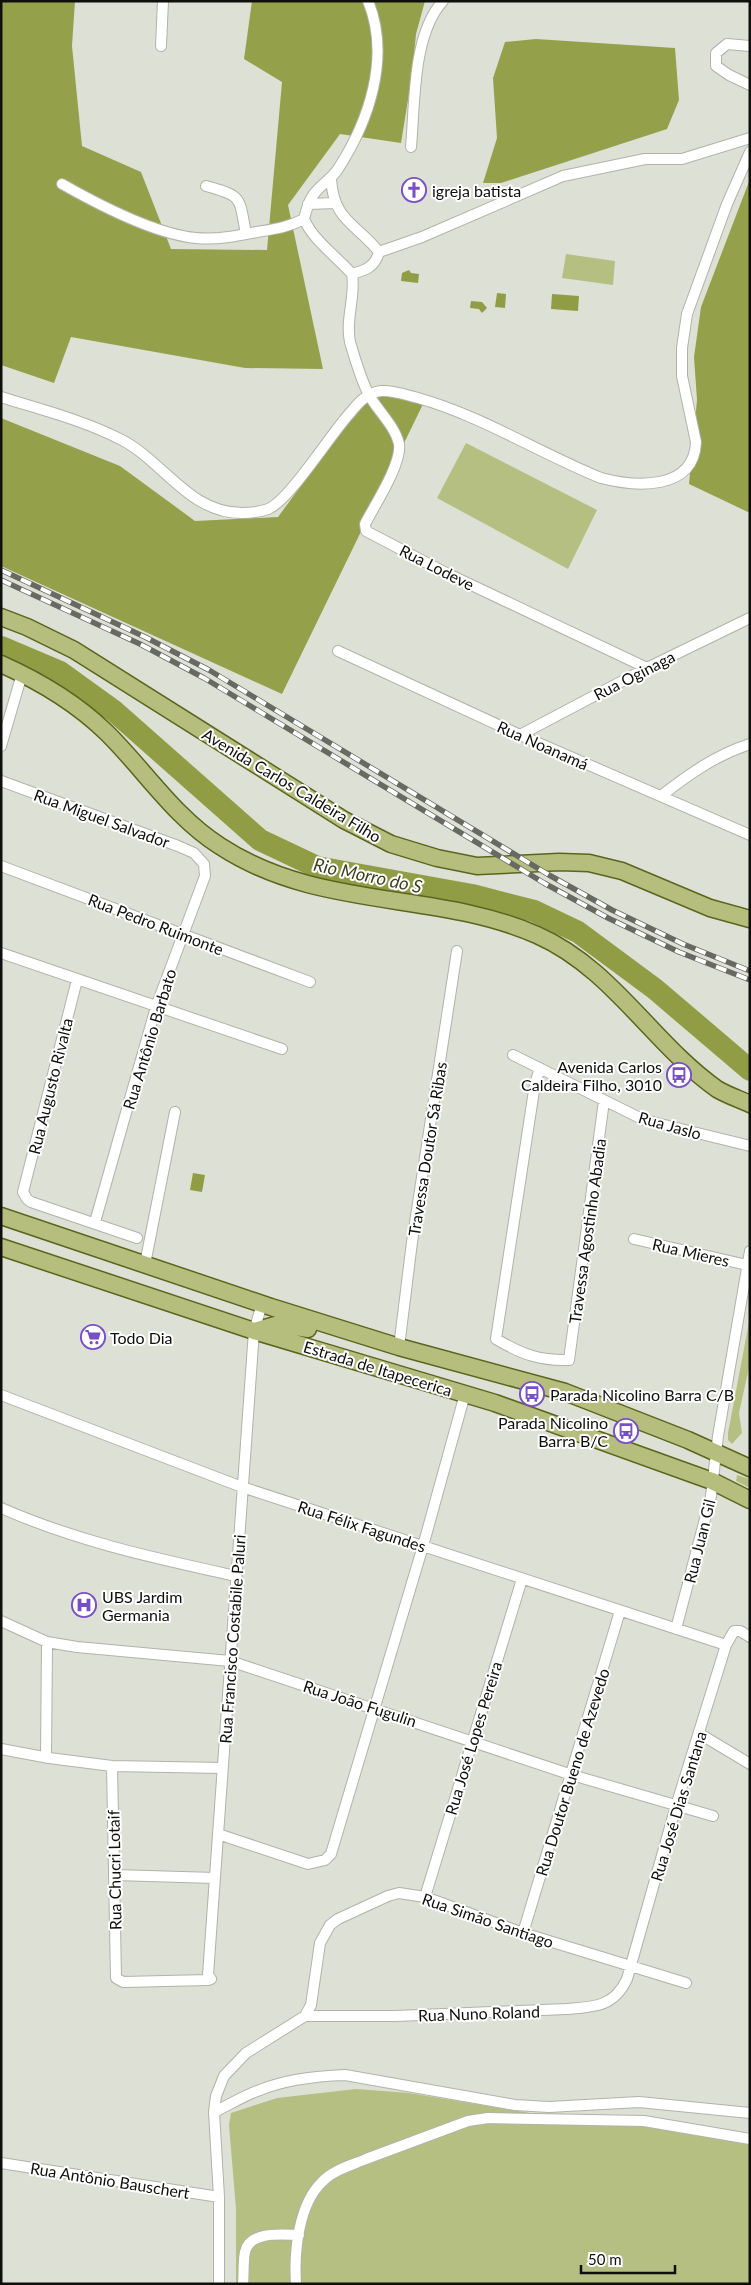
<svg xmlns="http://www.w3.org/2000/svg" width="751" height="2285" font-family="Lato,sans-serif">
	<rect width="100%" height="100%" fill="#dde0d5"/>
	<path fill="#b5bf82" d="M 566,254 L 615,261 L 613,285 L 562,278 Z
		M 466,443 L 597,510 L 568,569 L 437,498 Z
		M 750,1317 L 750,1363 L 739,1413 L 742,1433 L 732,1444 L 728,1440 L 728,1433 Z
		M 737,1475 L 750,1479 L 750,1488 L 736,1481 Z
		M 356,2089 L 409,2093 L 530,2113 L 635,2120 L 750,2134 L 750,2284 L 236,2284 L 236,2209 L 229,2125 L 231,2113 L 277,2098 Z"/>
	<path fill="#95a14a" d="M 1,1 L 75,1 L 72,46 L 82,146 L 141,172 L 171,249 L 267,250 L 282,82 L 244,59 L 252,1 L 425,1 L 416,34 L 412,75 L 401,143 L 340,134 L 288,205 L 323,369 L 245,368 L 71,337 L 54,383 L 1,365 Z
		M 536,39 L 675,48 L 679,100 L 667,129 L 501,183 L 483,183 L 497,138 L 493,78 L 505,42 Z
		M 750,179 L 750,513 L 689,484 L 697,400 L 694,357 L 701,307 Z
		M 369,394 L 425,400 L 282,694 L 1,566 L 1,418 L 120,466 L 195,521 L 278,517 Z"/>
	<path fill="#919d45" d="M 409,270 L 411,273 L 419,274 L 418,283 L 401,281 L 402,273 Z
		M 497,293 L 506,294 L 505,308 L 495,307 Z
		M 552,294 L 579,296 L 578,311 L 551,309 Z
		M 471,301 L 482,302 L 487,308 L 482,313 L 479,309 L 470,308 Z
		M 193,1173 L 205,1175 L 202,1192 L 190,1190 Z"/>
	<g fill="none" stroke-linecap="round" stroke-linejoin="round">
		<path stroke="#919d45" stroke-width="22" d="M 1,647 L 60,672 L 114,711 L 260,840 L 317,867 L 472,895 L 534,911 L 578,932 L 655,989 L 750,1070"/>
		<defs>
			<path id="minor" d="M 161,46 L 163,1
				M 750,46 L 727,44 L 716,53 L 716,66 L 729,75 L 750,85
				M 411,147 C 415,104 412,35 443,1
				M 331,179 C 334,222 356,223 379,252
				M 62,184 C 99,205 154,234 196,238 C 217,240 237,236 257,232 C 275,229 289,227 304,219 C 306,211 308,203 312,197 C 318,186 331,180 338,169 C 369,121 391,57 368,1
				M 206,186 C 243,196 239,197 246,234
				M 308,204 L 335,203
				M 304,219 C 312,239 337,257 352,274
				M 1,397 C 42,410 83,420 122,440 C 164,462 189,513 242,513 C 250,513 260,512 268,509 C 290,500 331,433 351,412 C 359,402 367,393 381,391 C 393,390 406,395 418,398 C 482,416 539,453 601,478 C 636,487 694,491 696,442 L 682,376 L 682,348 L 687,314 L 727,204 L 750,152
				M 338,651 L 520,735 L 750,835
				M 647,668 L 446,573 L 366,531 L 365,524 C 374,506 402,464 399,444 C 395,426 378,411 369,395 C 361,380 355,359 350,342 C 345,319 356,296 352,274 C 366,270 375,267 379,252 L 422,237 L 563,176 L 645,159 L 682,159 L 750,138
				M 520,735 L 647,668 L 750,618
				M 1,746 L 22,674
				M 1,781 L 178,846 L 194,853 L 204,864 L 205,876 L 156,1007 L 95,1222
				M 661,796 C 689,774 716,755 750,744
				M 1,866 L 310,982
				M 1,953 L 282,1049
				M 77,980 L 23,1192 L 27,1199 L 31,1202 L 137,1238
				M 513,1055 L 644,1120 L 750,1146
				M 540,1068 L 535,1084 L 496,1339 C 521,1354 540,1361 569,1360 L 604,1101
				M 634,1239 L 747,1265
				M 145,1264 L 175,1112
				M 399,1347 L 412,1242 L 457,951
				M 1,1395 L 242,1487 L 726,1645
				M 1,1508 C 79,1542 154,1558 236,1576
				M 1,1621 L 47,1642 L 77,1647 L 230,1661 L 572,1775 L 713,1816
				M 676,1629 L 711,1496 L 718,1436 L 750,1251
				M 700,1734 L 750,1764
				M 1,1749 L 49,1758 L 112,1766 L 223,1768
				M 46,1757 L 47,1642
				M 112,1766 L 116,1978 L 123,1982 L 208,1980 L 211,1979 L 208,1975 L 254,1331 L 262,1304
				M 218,1834 L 308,1864 L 325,1860 L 331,1854 L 423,1546 L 465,1394
				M 115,1875 L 215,1878
				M 425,1897 L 522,1579
				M 523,1933 L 620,1611
				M 305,2016 L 396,2016 L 566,2009 C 594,2007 614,2007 627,1979 L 676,1806 L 726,1645 L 734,1631 L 740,1631 L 750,1637
				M 214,2112 C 229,2105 245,2095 260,2090 C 287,2079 316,2076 345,2075 L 515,2105 L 549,2107 L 639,2102 L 750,2113
				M 1,2163 L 219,2197
				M 219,2284 L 219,2197 L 214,2112 L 216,2096 L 224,2076 L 246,2053 L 305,2016 L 311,2005 L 320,1943 L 330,1925 L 338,1919 L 388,1896 L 399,1893 L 425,1897 L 523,1933 L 686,1983
				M 243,2284 C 244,2273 243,2262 245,2252 C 250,2230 283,2235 299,2235
				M 296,2284 C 294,2253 298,2205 322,2182 C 333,2170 352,2165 366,2159 C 400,2146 434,2134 468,2121 L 488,2118 L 644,2121 L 750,2139"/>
			<path id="primary" d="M 1,617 L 27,627 L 74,650 L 344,820 L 391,844 L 437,858 L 477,866 L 559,862 L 589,863 L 622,871 L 710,908 L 750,919
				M 1,664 C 39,681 76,703 106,732 C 144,769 174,817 220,846 C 319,911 435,890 537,935 C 612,968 652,1043 717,1089 C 727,1095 739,1099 750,1104
				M 1,1216 L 271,1307 L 399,1347 L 565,1392 L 688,1440 L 750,1468
				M 1,1247 L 254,1331 L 495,1403 L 712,1481 L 750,1500
				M 254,1331 L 279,1324 L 308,1329"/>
		</defs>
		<use href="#minor" stroke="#b1b3a9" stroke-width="12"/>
		<use href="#primary" stroke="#5c641d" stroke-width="19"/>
		<use href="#minor" stroke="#fff" stroke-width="10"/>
		<use href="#primary" stroke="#b6be7d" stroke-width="16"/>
		<defs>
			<path id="rail" d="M 1,570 L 145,637 L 209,670 L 549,875 L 612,910 L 683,944 L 750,971
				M 1,580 L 140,644 L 204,678 L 544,883 L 608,918 L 679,952 L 750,980"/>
		</defs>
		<use href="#rail" stroke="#676962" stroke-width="5.5"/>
		<use href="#rail" stroke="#fff" stroke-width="4" stroke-dasharray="11" stroke-linecap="butt"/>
	</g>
	<defs>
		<symbol id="church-ring" viewBox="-11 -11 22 22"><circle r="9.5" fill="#fff" stroke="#794fc8" stroke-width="1.5"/><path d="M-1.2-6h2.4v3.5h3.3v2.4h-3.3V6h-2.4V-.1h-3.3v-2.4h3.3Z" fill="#794fc8"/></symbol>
		<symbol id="bus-ring" viewBox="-11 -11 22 22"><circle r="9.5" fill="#fff" stroke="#794fc8" stroke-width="1.5"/><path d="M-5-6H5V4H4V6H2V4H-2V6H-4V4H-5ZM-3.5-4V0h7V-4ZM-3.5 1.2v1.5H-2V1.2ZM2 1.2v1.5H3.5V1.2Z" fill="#794fc8"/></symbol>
		<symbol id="supermarket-ring" viewBox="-11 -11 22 22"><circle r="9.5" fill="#fff" stroke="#794fc8" stroke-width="1.5"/><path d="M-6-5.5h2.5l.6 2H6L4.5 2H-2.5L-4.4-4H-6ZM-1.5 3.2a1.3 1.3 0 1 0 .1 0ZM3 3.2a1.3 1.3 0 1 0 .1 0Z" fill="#794fc8"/></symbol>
		<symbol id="hospital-ring" viewBox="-11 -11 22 22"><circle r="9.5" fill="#fff" stroke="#794fc8" stroke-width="1.5"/><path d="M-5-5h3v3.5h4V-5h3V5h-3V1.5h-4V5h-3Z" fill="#794fc8"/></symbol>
	</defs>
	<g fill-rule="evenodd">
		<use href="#church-ring" x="400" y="176" width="28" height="28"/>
		<use href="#bus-ring" x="665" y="1061" width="28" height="28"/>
		<use href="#supermarket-ring" x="79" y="1323" width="28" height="28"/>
		<use href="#bus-ring" x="518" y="1380" width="28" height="28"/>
		<use href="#bus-ring" x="612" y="1417" width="28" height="28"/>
		<use href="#hospital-ring" x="70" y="1591" width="28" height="28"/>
	</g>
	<g text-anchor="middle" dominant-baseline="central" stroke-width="4" stroke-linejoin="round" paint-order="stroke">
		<g font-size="16" fill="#0f100c" stroke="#fff" text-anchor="start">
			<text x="432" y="190">igreja batista</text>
			<text x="662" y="1066" text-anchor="end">Avenida Carlos<tspan x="662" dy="18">Caldeira Filho, 3010</tspan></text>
			<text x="110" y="1337">Todo Dia</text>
			<text x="550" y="1394">Parada Nicolino Barra C/B</text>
			<text x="608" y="1422" text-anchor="end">Parada Nicolino<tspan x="608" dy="18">Barra B/C</tspan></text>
			<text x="102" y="1596">UBS Jardim<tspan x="102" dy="18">Germania</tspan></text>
		</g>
		<g font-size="16" fill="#0f100c" stroke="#fff">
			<text transform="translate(437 567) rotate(27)">Rua Lodeve</text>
			<text transform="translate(634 675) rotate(-27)">Rua Oginaga</text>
			<text transform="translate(543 745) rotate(24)">Rua Noanamá</text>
			<text transform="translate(292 785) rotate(31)">Avenida Carlos Caldeira Filho</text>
			<text transform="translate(102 818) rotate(20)">Rua Miguel Salvador</text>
			<text transform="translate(156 924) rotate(21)">Rua Pedro Ruimonte</text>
			<text transform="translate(149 1039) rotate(-73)">Rua Antônio Barbato</text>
			<text transform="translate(50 1086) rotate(-76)">Rua Augusto Rivalta</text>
			<text transform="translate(670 1125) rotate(16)">Rua Jaslo</text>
			<text transform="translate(427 1149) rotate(-81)">Travessa Doutor Sá Ribas</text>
			<text transform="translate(587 1231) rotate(-82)">Travessa Agostinho Abadia</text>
			<text transform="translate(691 1252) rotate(13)">Rua Mieres</text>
			<text transform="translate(378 1368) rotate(17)">Estrada de Itapecerica</text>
			<text transform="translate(362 1526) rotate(18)">Rua Félix Fagundes</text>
			<text transform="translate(699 1541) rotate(-76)">Rua Juan Gil</text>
			<text transform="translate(232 1639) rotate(-86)">Rua Francisco Costabile Paluri</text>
			<text transform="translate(360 1703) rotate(18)">Rua João Fugulin</text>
			<text transform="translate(473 1738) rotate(-73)">Rua José Lopes Pereira</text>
			<text transform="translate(572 1772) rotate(-73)">Rua Doutor Bueno de Azevedo</text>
			<text transform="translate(678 1806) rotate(-73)">Rua José Dias Santana</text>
			<text transform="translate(114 1870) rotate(-91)">Rua Chucri Lotaif</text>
			<text transform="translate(488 1920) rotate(19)">Rua Simão Santiago</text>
			<text transform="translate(479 2013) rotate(-2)">Rua Nuno Roland</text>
			<text transform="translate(110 2180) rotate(9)">Rua Antônio Bauschert</text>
		</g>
		<g font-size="18" font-style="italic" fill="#3d421d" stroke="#fff">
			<text transform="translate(368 875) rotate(12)">Rio Morro do S</text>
		</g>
	</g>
	<rect width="751" height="2285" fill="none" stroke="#0f100c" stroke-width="5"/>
	<path d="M581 2265v8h94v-8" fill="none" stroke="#0f100c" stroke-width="2.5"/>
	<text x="588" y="2265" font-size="15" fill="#0f100c" stroke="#ffffff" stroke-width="4" paint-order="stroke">50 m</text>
</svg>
